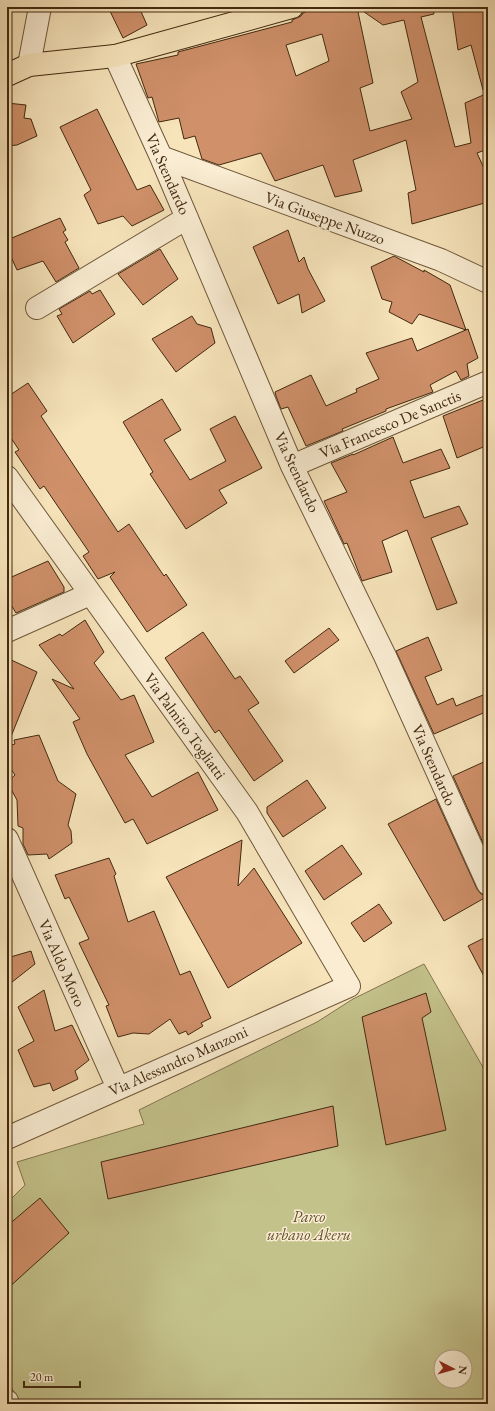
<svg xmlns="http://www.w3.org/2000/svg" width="495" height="1411" font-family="'EB Garamond',serif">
	<rect width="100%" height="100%" fill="#f7e4bb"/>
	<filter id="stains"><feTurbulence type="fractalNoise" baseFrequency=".005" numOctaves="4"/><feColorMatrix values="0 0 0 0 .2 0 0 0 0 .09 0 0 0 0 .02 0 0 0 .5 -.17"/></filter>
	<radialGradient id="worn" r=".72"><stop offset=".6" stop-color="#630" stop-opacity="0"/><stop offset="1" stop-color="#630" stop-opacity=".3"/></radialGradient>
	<path fill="#c4c28b" stroke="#83764d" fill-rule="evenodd" d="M 424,964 L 488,1076 L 488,1400 L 479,1404 L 20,1404 L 7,1379 L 7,1203 L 25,1185 L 17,1162 L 144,1124 L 139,1110 L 317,1022 L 353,999 ZM 441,1357 L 465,1357 L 465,1381 L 441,1381 Z"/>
	<path fill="#cf906a" stroke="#42290f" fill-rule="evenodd" d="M 108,7 L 139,7 L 147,25 L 123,38 Z
		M 316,7 L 433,7 L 434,14 L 421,17 L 455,147 L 471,143 L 465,103 L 488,93 L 488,149 L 477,153 L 488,177 L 488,202 L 412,224 L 408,193 L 416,190 L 406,140 L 353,160 L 362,191 L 335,197 L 323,165 L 275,181 L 261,153 L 219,165 L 202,159 L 195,136 L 184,139 L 179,118 L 159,122 L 152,97 L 148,98 L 136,64 L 178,55 L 178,52 L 292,22 L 292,20 L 301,16 L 303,13 ZM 357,7 L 383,25 L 404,20 L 418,82 L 401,92 L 412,119 L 370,131 L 360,88 L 373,83 ZM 322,34 L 329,61 L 296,76 L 286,45 Z
		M 452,7 L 488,7 L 488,89 L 483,90 L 471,45 L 458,50 Z
		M 7,103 L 26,105 L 24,118 L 31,119 L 37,136 L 17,145 L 7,146 Z
		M 97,109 L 137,190 L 150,185 L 164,210 L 132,226 L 123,216 L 98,224 L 84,195 L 91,190 L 60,127 Z
		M 60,218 L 66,230 L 63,232 L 68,240 L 65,242 L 79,268 L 56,282 L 43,261 L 17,270 L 7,248 L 7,240 Z
		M 288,230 L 299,262 L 304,257 L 308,269 L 325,301 L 302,313 L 299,294 L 278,304 L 253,247 Z
		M 160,249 L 178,279 L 143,305 L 118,274 Z
		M 394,256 L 424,272 L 424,270 L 450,285 L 466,330 L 419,314 L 412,324 L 389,312 L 392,302 L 382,299 L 371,267 Z
		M 100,290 L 115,314 L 73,343 L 57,316 L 62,314 L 59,309 L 90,291 L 92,294 Z
		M 192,316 L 197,324 L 211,328 L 215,343 L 176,372 L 152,339 Z
		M 468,329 L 478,358 L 467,364 L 469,376 L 461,380 L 456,371 L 430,385 L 433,392 L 386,409 L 386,411 L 342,429 L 343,431 L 306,446 L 288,407 L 281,409 L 276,396 L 275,392 L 311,375 L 326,406 L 357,392 L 356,389 L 379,379 L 366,353 L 412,338 L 417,351 Z
		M 28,383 L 47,411 L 41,416 L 118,532 L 129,524 L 164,576 L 166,574 L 187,605 L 147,632 L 110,577 L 115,572 L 98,579 L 83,556 L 89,552 L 44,486 L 40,489 L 15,452 L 19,450 L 7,432 L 7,397 Z
		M 488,398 L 488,445 L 457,458 L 443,416 Z
		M 162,399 L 181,430 L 164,440 L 190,480 L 226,461 L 210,429 L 235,416 L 262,468 L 219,490 L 227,503 L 186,529 L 150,474 L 153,472 L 123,422 Z
		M 393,437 L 403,463 L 441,449 L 450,468 L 410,481 L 424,518 L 459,506 L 468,524 L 431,538 L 457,603 L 437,610 L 407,530 L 382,541 L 392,572 L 362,581 L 347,543 L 344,544 L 324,501 L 347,492 L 331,463 L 353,454 L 353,455 Z
		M 48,561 L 64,587 L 64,592 L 16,613 L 7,598 L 7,579 Z
		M 85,620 L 104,652 L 94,663 L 121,700 L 134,695 L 154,742 L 125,755 L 152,797 L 198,772 L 218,810 L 147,844 L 133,819 L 125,823 L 87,754 L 73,722 L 80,719 L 52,679 L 74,689 L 39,645 L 60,634 L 62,636 Z
		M 329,628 L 339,640 L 294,673 L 285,661 Z
		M 203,632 L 235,679 L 240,676 L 259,703 L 248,710 L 283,761 L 254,781 L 219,730 L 215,733 L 165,658 Z
		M 428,637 L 442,670 L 425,677 L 437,705 L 453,698 L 456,706 L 488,693 L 488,711 L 434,734 L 396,651 Z
		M 7,658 L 37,672 L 8,744 L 7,744 Z
		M 39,735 L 58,781 L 76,794 L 68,825 L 71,831 L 72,843 L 49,859 L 47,854 L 28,855 L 23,844 L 23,828 L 18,826 L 17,800 L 7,782 L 15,775 L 7,763 L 7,746 L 15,744 L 14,740 Z
		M 488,760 L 488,854 L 453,776 Z
		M 307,780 L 326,808 L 283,837 L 267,813 L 267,807 Z
		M 436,799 L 477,889 L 481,894 L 488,896 L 444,921 L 388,824 Z
		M 242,840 L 238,886 L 254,868 L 302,943 L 228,988 L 166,877 Z
		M 342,845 L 362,874 L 324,900 L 305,871 Z
		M 109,858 L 116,874 L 114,876 L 128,922 L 154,911 L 180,975 L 190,971 L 211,1018 L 201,1023 L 203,1026 L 188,1035 L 186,1031 L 179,1034 L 170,1019 L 149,1034 L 133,1033 L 118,1037 L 106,1006 L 109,1005 L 79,943 L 89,939 L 69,897 L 65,899 L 55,875 Z
		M 379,904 L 392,923 L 364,942 L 351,923 Z
		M 488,936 L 488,984 L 468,946 Z
		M 31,951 L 35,964 L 7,986 L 7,958 Z
		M 44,990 L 55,1031 L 72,1025 L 89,1060 L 75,1071 L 78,1079 L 53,1091 L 50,1083 L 34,1087 L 18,1050 L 34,1041 L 18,1007 Z
		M 426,993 L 431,1012 L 422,1018 L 446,1130 L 386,1145 L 362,1017 Z
		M 333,1106 L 338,1146 L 108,1199 L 101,1162 Z
		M 40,1198 L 69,1233 L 7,1289 L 7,1226 Z"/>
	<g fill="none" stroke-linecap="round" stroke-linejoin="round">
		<defs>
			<path id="minor" d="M 115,56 L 161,157 L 292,466 L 385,656 L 488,884
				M 29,65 L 40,7
				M 161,157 L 441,260 L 488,282
				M 37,308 L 187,218
				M 292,466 L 488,382
				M 7,477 L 247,812 L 349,986 L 7,1138
				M 7,631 L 90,594
				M 7,839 L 118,1088
				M 7,1401 L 8,1404"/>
			<path id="major" d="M 7,75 L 29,65 L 115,56 L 292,7"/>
		</defs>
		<use href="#minor" stroke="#6f583a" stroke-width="24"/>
		<use href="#major" stroke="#42290f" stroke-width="24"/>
		<use href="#minor" stroke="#faedd3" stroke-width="22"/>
		<use href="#major" stroke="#f7e4bb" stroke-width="22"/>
	</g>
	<g text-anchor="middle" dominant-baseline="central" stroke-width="3" stroke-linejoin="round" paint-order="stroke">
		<g font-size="16" fill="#42290f" stroke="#faedd3">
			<text transform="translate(168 174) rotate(66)">Via Stendardo</text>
			<text transform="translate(325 218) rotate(20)">Via Giuseppe Nuzzo</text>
			<text transform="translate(390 424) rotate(-23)">Via Francesco De Sanctis</text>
			<text transform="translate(297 472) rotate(65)">Via Stendardo</text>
			<text transform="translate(185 726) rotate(54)">Via Palmiro Togliatti</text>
			<text transform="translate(434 765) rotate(66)">Via Stendardo</text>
			<text transform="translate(62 963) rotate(66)">Via Aldo Moro</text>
			<text transform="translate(178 1061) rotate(-24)">Via Alessandro Manzoni</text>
		</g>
		<g font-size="16" font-style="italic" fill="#624f2e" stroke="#faedd3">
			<text x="309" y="1216">Parco<tspan x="309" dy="18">urbano Akeru</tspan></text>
		</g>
	</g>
	<rect width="495" height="1411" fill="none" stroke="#f7e4bb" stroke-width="24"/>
	<rect x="8" y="8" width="479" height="1395" fill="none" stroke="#42290f" stroke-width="2"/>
	<rect x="12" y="12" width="471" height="1387" fill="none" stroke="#42290f"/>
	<g transform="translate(453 1369) rotate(96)"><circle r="19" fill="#faedd3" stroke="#b09f85"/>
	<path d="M0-3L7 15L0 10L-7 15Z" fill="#8f2418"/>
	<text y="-6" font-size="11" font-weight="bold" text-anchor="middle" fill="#42290f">N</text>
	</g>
	<path d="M24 1381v6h56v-6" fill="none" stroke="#42290f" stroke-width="2"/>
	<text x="30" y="1381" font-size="12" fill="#42290f" stroke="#faedd3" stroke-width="3" paint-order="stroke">20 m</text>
	<rect width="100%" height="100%" filter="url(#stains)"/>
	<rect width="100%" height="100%" fill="url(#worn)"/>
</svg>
